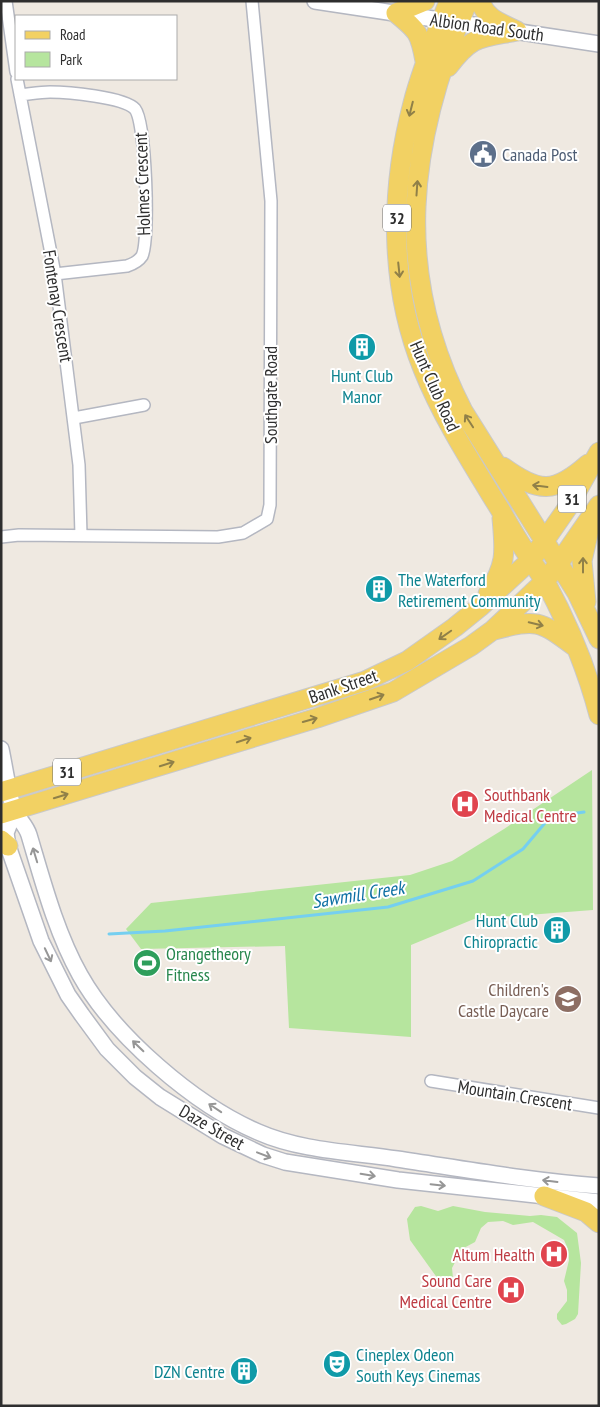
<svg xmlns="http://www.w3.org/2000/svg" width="600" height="1407" font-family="'PT Sans Narrow',sans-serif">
	<rect width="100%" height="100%" fill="#efe9e1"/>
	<path fill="#b6e59e" d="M 592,770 L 593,910 L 474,919 L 411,945 L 411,1037 L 289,1028 L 285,946 L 141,949 L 126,929 L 151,903 L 410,875 L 452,861 L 504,829 Z
		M 421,1206 L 438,1211 L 453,1206 L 485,1212 L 530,1216 L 541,1215 L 557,1217 L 577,1233 L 581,1263 L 578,1314 L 575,1319 L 566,1324 L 562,1325 L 557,1319 L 557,1314 L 567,1301 L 567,1290 L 564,1281 L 569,1260 L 568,1249 L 564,1240 L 533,1222 L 513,1225 L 503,1221 L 488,1222 L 481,1228 L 475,1242 L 462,1249 L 452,1268 L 453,1278 L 447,1286 L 443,1286 L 410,1240 L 407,1219 L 415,1207 Z"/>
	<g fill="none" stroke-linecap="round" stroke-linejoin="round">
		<path stroke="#75cff0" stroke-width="3" d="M 109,934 L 165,931 L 388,907 L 473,881 L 523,849 L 550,817 L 584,812"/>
		<defs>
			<path id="minor" d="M 6,1 L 16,72
				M 17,79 L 55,274 L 79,465 L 81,535
				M 20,95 C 30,94 40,92 50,92 C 67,92 124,97 135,109 C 146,123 150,240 142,256 C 138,262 133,264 127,266 L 55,274
				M 74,418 L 144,405
				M 1,537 L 19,535 L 218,537 L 243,533 L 267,519 L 270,505 L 271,201 L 252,1
				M 431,1081 L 599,1108"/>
			<path id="tertiary" d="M 315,1 L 599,44
				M 1,749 C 5,768 8,791 14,810 C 18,819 26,825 29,835 C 43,882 56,932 80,975 C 114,1036 195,1105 258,1132 C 301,1151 351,1152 397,1159 C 464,1169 531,1181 599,1186
				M 15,810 L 6,833 L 8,846 L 41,941 L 68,995 L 82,1015 L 107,1049 L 135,1077 L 160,1097 L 223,1136 L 263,1155 L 285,1162 L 398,1180 L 599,1202"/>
			<path id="primary" d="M 425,1 L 396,13 C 418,31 420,33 425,61
				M 449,1 C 436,35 422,68 413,103 C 390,190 389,285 423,369 C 443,419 473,465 501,511 C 510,527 520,544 531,560 C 536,568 541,575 546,583 C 568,624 587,669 599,715
				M 468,1 C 408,141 391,272 463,411 L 577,593 L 599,639
				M 480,1 C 486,19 501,23 517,31
				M 448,67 C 472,35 480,38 517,31
				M 503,467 C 539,493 554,494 588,464
				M 488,594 C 507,563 505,553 502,518
				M 586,602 L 582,561 L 590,526
				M 494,630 C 537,619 539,620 574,646
				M 1,792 L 365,681 L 407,661 L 455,627 L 481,606 L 521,569 L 531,560 L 568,507 L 599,452
				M 1,814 L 317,718 L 393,692 L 471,646 L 493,630 L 545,581 L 559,563 L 599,505
				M 1,840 L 8,846
				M 544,1196 L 586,1212 L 599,1223"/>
		</defs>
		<use href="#minor" stroke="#b4b7c1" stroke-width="14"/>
		<use href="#tertiary" stroke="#b4b7c1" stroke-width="18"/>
		<use href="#primary" stroke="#c9c9c9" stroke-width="21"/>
		<use href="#minor" stroke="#fff" stroke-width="11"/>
		<use href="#tertiary" stroke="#fff" stroke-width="15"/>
		<use href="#primary" stroke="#f2d163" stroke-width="19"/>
	</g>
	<defs><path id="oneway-shaft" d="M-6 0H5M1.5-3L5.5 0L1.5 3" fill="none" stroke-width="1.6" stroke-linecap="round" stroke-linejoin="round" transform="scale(1.25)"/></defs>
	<g stroke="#908048">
		<use href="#oneway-shaft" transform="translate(411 109) rotate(104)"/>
		<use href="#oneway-shaft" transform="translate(417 188) rotate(-86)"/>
		<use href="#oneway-shaft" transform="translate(399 270) rotate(84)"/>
		<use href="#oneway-shaft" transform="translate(469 421) rotate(-123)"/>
		<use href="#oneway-shaft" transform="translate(540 486) rotate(-173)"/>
		<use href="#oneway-shaft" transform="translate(583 565) rotate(-90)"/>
		<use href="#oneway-shaft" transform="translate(536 624) rotate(14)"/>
		<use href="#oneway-shaft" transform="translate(445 635) rotate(145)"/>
		<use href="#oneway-shaft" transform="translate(377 697) rotate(-19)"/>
		<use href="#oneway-shaft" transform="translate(310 720) rotate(-16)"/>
		<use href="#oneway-shaft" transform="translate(244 740) rotate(-18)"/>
		<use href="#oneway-shaft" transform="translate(167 764) rotate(-18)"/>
		<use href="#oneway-shaft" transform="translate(61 796) rotate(-17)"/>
	</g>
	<g stroke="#969696">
		<use href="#oneway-shaft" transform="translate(35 855) rotate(-107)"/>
		<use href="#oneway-shaft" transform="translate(48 955) rotate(65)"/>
		<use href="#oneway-shaft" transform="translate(138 1046) rotate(-136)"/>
		<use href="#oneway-shaft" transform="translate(215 1108) rotate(-146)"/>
		<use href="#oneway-shaft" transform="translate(264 1155) rotate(21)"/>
		<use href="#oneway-shaft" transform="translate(368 1175) rotate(9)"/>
		<use href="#oneway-shaft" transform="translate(550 1181) rotate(-173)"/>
		<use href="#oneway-shaft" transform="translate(438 1185) rotate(6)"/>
	</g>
	<defs>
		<symbol id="civic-disc" viewBox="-11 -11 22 22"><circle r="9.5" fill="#5c6f8a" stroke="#fff"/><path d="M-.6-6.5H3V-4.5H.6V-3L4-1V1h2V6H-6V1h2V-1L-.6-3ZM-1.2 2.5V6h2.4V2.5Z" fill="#fff"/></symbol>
		<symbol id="building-disc" viewBox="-11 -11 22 22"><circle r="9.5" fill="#0f9aa8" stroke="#fff"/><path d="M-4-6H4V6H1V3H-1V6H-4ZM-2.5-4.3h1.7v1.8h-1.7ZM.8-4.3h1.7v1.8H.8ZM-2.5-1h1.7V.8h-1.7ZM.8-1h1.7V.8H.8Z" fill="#fff"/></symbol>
		<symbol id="hospital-disc" viewBox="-11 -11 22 22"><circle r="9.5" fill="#e0444e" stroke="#fff"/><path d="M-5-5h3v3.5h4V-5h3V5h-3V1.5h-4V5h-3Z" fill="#fff"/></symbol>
		<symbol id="stadium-disc" viewBox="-11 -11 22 22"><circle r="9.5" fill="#2e9e5b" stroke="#fff"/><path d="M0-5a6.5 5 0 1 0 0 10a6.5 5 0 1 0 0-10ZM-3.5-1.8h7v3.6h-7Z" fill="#fff"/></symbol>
		<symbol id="school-disc" viewBox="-11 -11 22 22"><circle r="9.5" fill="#8d6e63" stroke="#fff"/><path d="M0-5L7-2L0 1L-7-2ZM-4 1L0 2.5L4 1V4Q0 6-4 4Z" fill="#fff"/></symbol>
		<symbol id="theatre-disc" viewBox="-11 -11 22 22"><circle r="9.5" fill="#0f9aa8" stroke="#fff"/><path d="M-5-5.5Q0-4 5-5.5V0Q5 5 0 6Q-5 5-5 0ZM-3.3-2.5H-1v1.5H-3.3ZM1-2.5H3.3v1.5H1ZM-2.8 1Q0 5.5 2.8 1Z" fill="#fff"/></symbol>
	</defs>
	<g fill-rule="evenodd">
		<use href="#civic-disc" x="467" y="138" width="32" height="32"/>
		<use href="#building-disc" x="346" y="331" width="32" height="32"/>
		<use href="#building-disc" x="363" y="573" width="32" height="32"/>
		<use href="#hospital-disc" x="449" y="788" width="32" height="32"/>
		<use href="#building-disc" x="541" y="914" width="32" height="32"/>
		<use href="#stadium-disc" x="131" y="947" width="32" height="32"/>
		<use href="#school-disc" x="552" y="983" width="32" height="32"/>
		<use href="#hospital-disc" x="538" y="1238" width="32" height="32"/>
		<use href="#hospital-disc" x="495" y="1274" width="32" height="32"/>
		<use href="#theatre-disc" x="321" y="1348" width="32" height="32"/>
		<use href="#building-disc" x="228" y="1355" width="32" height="32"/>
	</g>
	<g text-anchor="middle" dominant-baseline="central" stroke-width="4" stroke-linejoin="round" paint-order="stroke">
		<g fill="#fff" stroke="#6d6d6d" stroke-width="1">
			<rect x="383" y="204.5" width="28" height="27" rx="4"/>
			<rect x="558" y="485.5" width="28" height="27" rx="4"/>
			<rect x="53" y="758.5" width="28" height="27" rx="4"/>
		</g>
		<g font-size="16" font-weight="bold" fill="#2e2e2e">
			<text x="397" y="218">32</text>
			<text x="572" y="499">31</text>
			<text x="67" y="772">31</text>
		</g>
		<g font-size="18" fill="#2e2e2e" stroke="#fff">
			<text transform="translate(487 27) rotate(8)">Albion Road South</text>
			<text transform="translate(142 184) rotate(-92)">Holmes Crescent</text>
			<text transform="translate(58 306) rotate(81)">Fontenay Crescent</text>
			<text transform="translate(435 386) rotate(66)">Hunt Club Road</text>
			<text transform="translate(270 395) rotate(-90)">Southgate Road</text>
			<text transform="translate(343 686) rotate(-19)">Bank Street</text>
			<text transform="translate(515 1095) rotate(9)">Mountain Crescent</text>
			<text transform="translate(212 1127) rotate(30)">Daze Street</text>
		</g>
		<g font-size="18" fill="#4e5e75" stroke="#fff" text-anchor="start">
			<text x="502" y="154">Canada Post</text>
		</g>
		<g font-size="18" fill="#0d838f" stroke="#fff" text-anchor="start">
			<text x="362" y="375" text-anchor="middle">Hunt Club<tspan x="362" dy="21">Manor</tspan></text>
			<text x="398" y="579">The Waterford<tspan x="398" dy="21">Retirement Community</tspan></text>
			<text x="538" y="920" text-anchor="end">Hunt Club<tspan x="538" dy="21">Chiropractic</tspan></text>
			<text x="356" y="1354">Cineplex Odeon<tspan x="356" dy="21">South Keys Cinemas</tspan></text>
			<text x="225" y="1371" text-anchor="end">DZN Centre</text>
		</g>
		<g font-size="18" fill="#be3a42" stroke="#fff" text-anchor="end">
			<text x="484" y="794" text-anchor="start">Southbank<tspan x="484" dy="21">Medical Centre</tspan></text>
			<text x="535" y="1254">Altum Health</text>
			<text x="492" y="1280">Sound Care<tspan x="492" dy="21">Medical Centre</tspan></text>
		</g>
		<g font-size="18" fill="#27864d" stroke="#fff" text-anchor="start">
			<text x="166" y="953">Orangetheory<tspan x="166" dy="21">Fitness</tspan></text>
		</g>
		<g font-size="18" fill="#785e54" stroke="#fff" text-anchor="end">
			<text x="549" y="989">Children's<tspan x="549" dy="21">Castle Daycare</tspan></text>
		</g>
		<g font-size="19" font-style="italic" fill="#0d6fa3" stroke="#fff">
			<text transform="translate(358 894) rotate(-9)">Sawmill Creek</text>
		</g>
	</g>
	<rect width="600" height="1407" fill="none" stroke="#2e2e2e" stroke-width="5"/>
	<rect x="15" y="15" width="162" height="65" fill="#ffffff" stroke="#ababab"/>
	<rect x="25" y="31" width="25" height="8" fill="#f2d163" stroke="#ababab"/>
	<text x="60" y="40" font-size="15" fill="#2e2e2e">Road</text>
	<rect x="25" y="52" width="25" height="15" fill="#b6e59e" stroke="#ababab"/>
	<text x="60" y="65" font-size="15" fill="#2e2e2e">Park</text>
</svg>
